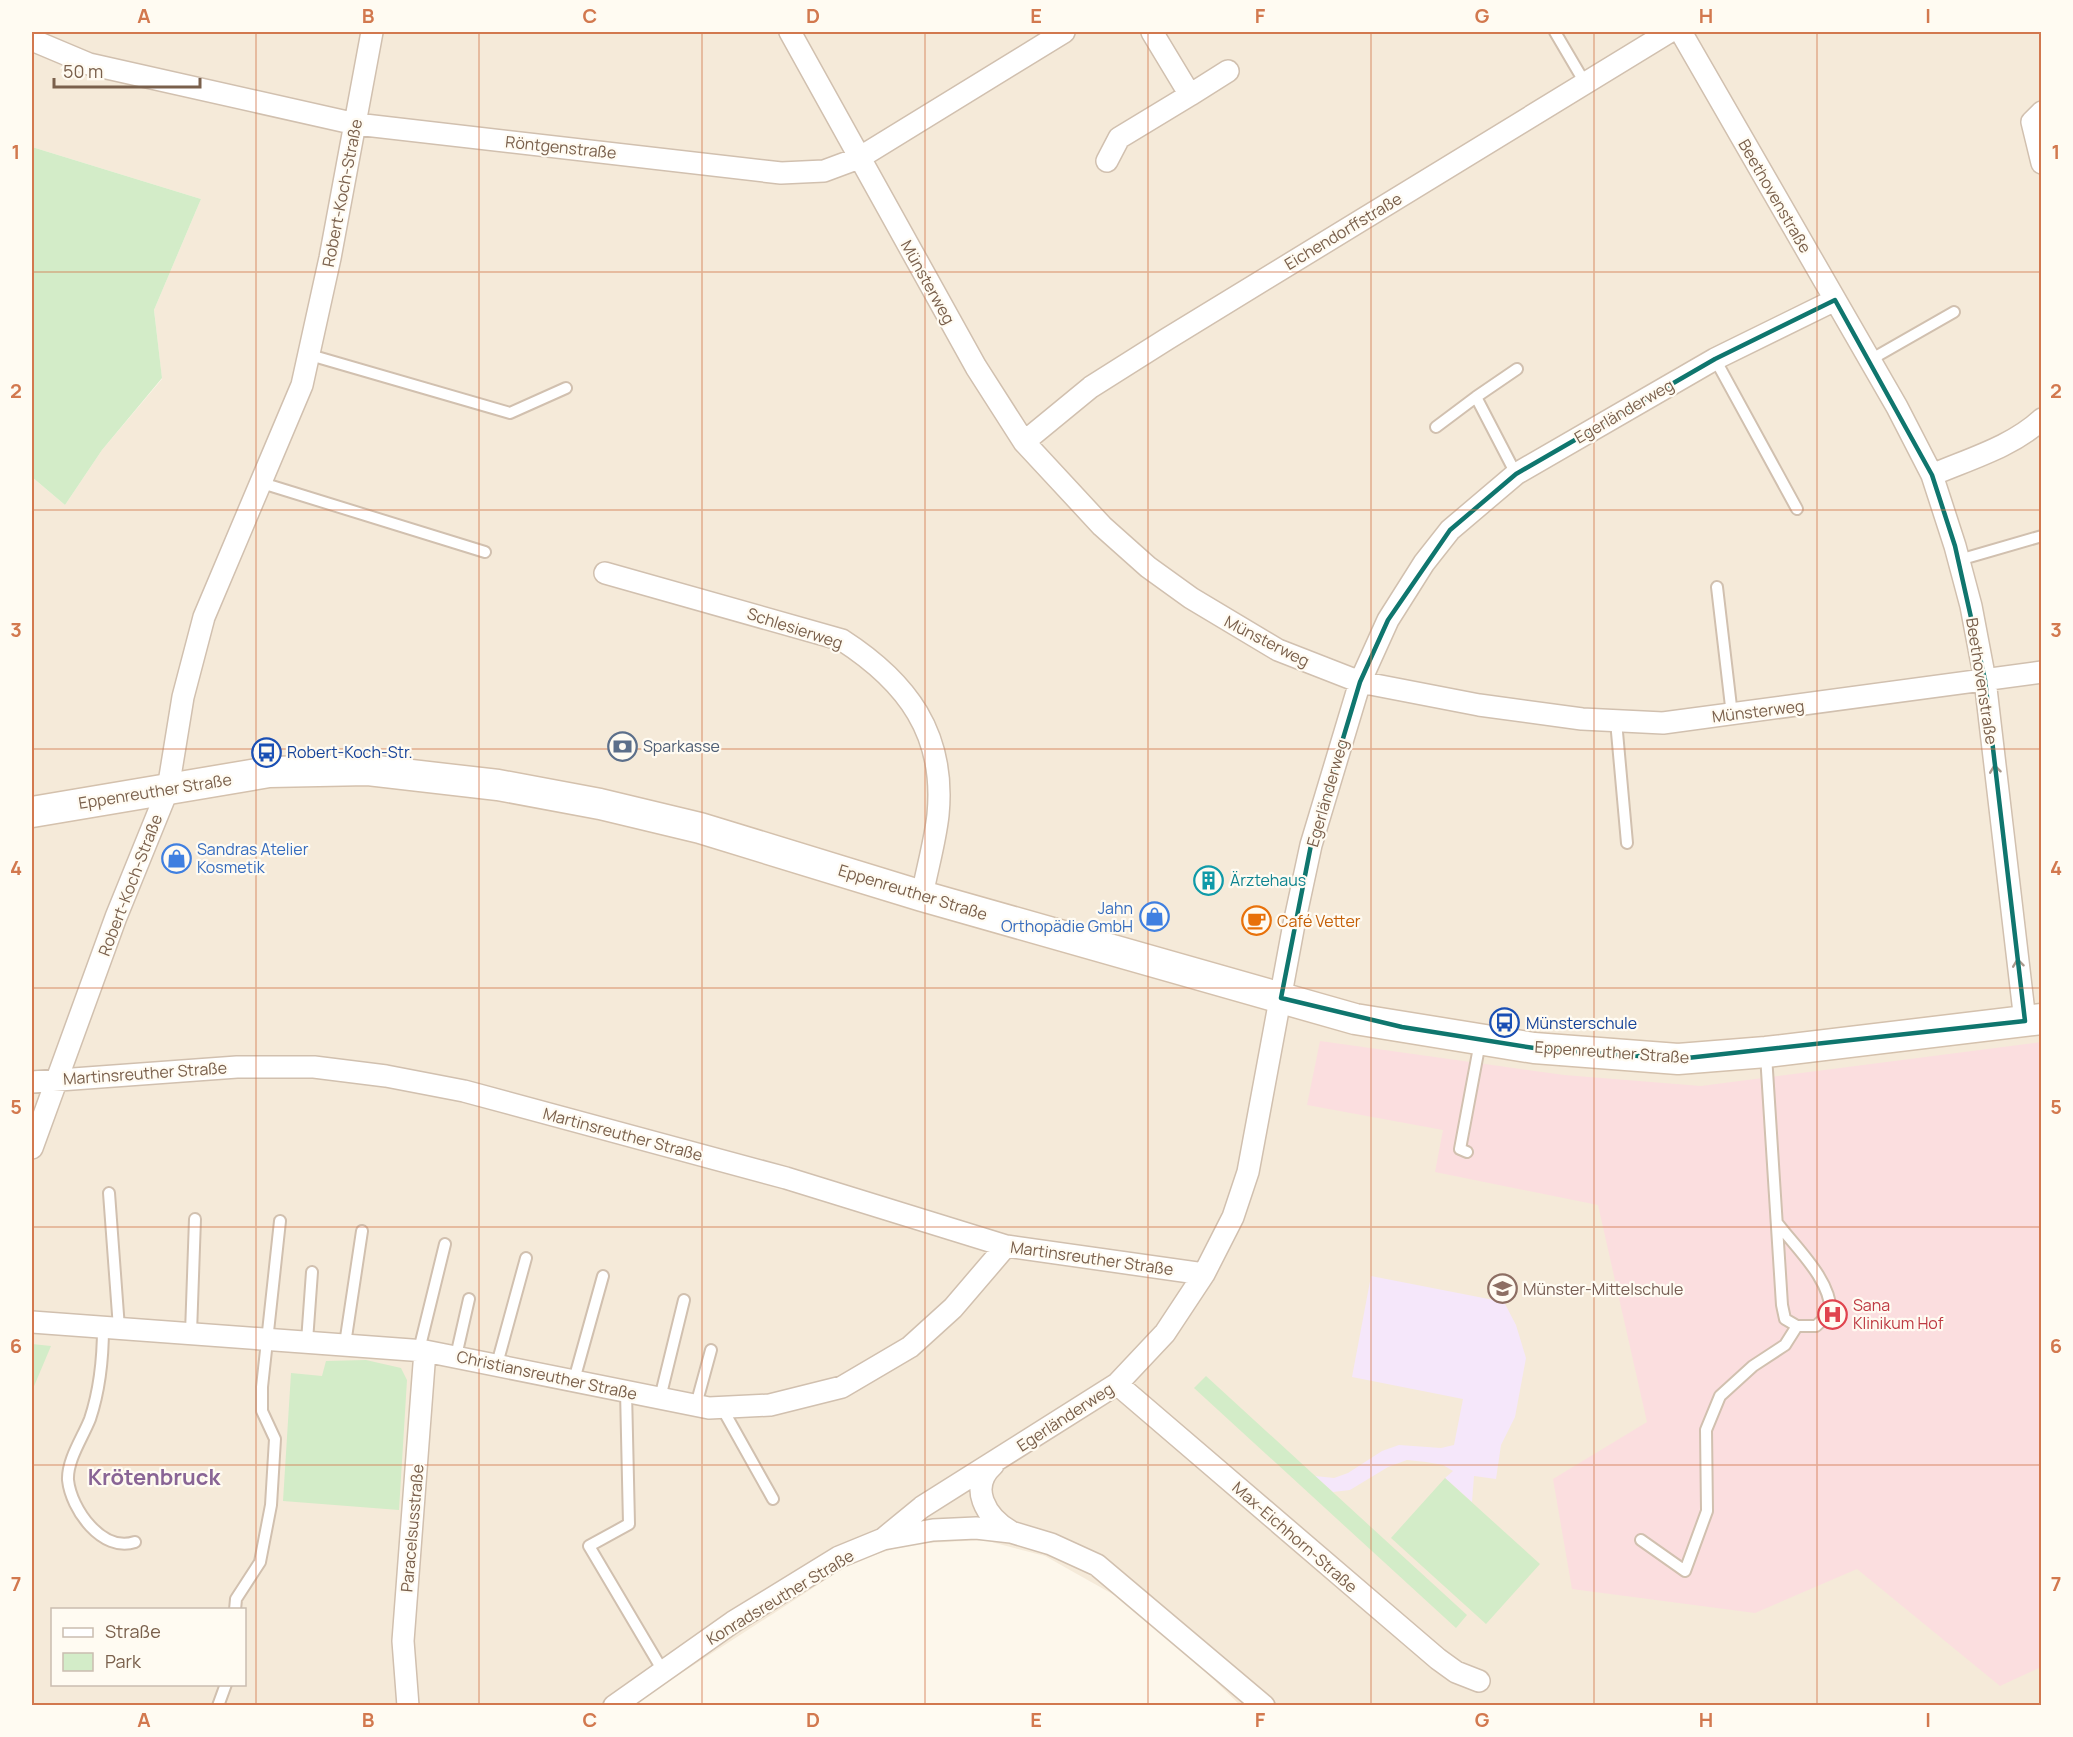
<svg xmlns="http://www.w3.org/2000/svg" width="2073" height="1737" font-family="Manrope,sans-serif">
	<rect width="100%" height="100%" fill="#fdf7eb"/>
	<path fill="#f5ead9" fill-rule="evenodd" d="M 32,32 L 2041,32 L 2041,1705 L 1240,1705 L 1184,1651 L 1116,1596 L 1045,1556 L 984,1540 L 908,1544 L 853,1562 L 632,1705 L 32,1705 L 32,477 L 65,505 L 102,450 L 162,379 L 154,310 L 201,199 L 32,147 ZM 52,1610 L 244,1610 L 244,1684 L 52,1684 Z"/>
	<path fill="#f5e7fa" d="M 1371,1276 L 1504,1302 L 1516,1325 L 1526,1358 L 1515,1417 L 1501,1445 L 1496,1479 L 1474,1476 L 1472,1502 L 1445,1478 L 1453,1471 L 1443,1465 L 1426,1462 L 1407,1460 L 1388,1467 L 1350,1490 L 1333,1492 L 1315,1476 L 1334,1478 L 1348,1473 L 1382,1451 L 1399,1445 L 1441,1448 L 1454,1445 L 1463,1399 L 1352,1377 Z"/>
	<path fill="#fbdedf" d="M 1320,1041 L 1564,1075 L 1701,1086 L 2041,1042 L 2041,1667 L 2000,1686 L 1857,1569 L 1755,1613 L 1572,1589 L 1553,1479 L 1647,1422 L 1598,1205 L 1435,1172 L 1443,1130 L 1307,1105 Z"/>
	<path fill="#d3ecc8" d="M 32,147 L 201,199 L 154,310 L 162,378 L 102,450 L 65,505 L 32,477 Z
		M 32,1344 L 51,1346 L 32,1391 Z
		M 366,1360 L 401,1368 L 407,1380 L 399,1510 L 283,1501 L 291,1373 L 322,1376 L 326,1361 Z
		M 1206,1376 L 1467,1615 L 1456,1628 L 1194,1388 Z
		M 1445,1478 L 1540,1564 L 1486,1624 L 1391,1538 Z"/>
	<g fill="none" stroke-linecap="round" stroke-linejoin="round">
		<defs>
			<path id="lane" d="M 1555,32 L 1585,83
				M 310,355 L 510,413 L 566,388
				M 1715,359 L 1797,509
				M 1870,360 L 1954,312
				M 1436,427 L 1476,397
				M 1516,474 L 1476,397 L 1517,369
				M 262,483 L 485,552
				M 1959,560 L 2042,536
				M 1717,587 L 1732,715
				M 1616,721 L 1627,843
				M 1766,1055 L 1782,1305 L 1785,1319 L 1797,1326 L 1816,1326 L 1831,1312 C 1830,1279 1798,1250 1778,1224
				M 1467,1152 L 1460,1149 L 1480,1042
				M 109,1193 L 119,1328
				M 103,1327 C 103,1358 100,1389 90,1419 C 83,1437 67,1460 68,1480 C 71,1509 102,1553 135,1542
				M 191,1333 L 195,1219
				M 307,1341 L 312,1272
				M 345,1344 L 362,1231
				M 419,1350 L 445,1244
				M 456,1356 L 469,1299
				M 497,1364 L 526,1258
				M 574,1380 L 603,1276
				M 626,1391 L 629,1524 L 589,1546 L 663,1671
				M 660,1398 L 684,1300
				M 696,1405 L 711,1350
				M 722,1408 L 773,1499
				M 1641,1540 L 1685,1571 L 1707,1511 L 1706,1430 L 1720,1396 L 1753,1366 L 1785,1345 L 1797,1326
				M 235,1610 L 236,1599 L 260,1562 L 271,1505 L 275,1439 L 262,1411 L 262,1387 L 280,1221
				M 218,1706 L 226,1684"/>
			<path id="street" d="M 790,32 L 976,367 L 1024,442 L 1102,526 L 1148,567 L 1191,598 L 1278,650 L 1360,682 L 1479,705 L 1582,719 L 1663,723 L 2042,672
				M 1152,32 L 1190,95 L 1228,71
				M 1681,32 L 1897,407 L 1932,475 L 1955,546 L 1971,606 L 1985,680 L 2025,1021
				M 32,40 L 89,64 L 356,124 L 781,173 L 824,171 L 859,158 L 1064,32
				M 2042,112 L 2032,122 L 2042,163
				M 1107,161 L 1119,138 L 1190,95
				M 1024,442 L 1091,387 L 1167,339 L 1669,32
				M 1932,475 C 1969,459 2012,447 2042,419
				M 605,573 L 842,640 C 907,682 946,734 938,815 C 935,842 927,869 922,896
				M 32,1082 L 237,1067 L 314,1067 L 386,1076 L 464,1091 L 786,1178 L 1006,1246 L 1204,1274
				M 32,1148 L 116,917 L 168,789 L 183,697 L 204,617 L 302,385 L 330,258 L 372,32
				M 32,1322 L 425,1351 L 709,1408 L 770,1405 L 842,1387 L 910,1347 L 953,1308 L 1006,1246
				M 1117,1384 L 1438,1659 L 1456,1672 L 1479,1681
				M 993,1465 C 968,1487 986,1517 1010,1531
				M 883,1539 L 922,1507 L 1117,1384 L 1165,1333 L 1204,1274 L 1233,1217 L 1248,1172 L 1294,924 L 1311,845 L 1360,682 L 1388,620 L 1424,563 L 1450,530 L 1516,474 L 1715,359 L 1835,300
				M 408,1706 L 403,1641 L 425,1351
				M 614,1706 L 733,1622 L 839,1557 L 883,1539 L 933,1530 L 976,1528 L 1011,1532 L 1051,1544 L 1097,1565 L 1264,1706"/>
			<path id="secondary" d="M 32,812 L 269,772 L 368,770 L 498,785 L 600,804 L 700,828 L 922,896 L 1355,1019 L 1534,1048 L 1678,1059 L 1766,1052 L 2042,1019"/>
		</defs>
		<use href="#lane" stroke="#d1c0af" stroke-width="14"/>
		<use href="#street" stroke="#d1c0af" stroke-width="24"/>
		<use href="#secondary" stroke="#d4c1ad" stroke-width="33"/>
		<use href="#lane" stroke="#fff" stroke-width="10"/>
		<use href="#street" stroke="#fff" stroke-width="21"/>
		<use href="#secondary" stroke="#fff" stroke-width="30"/>
	</g>
	<defs><path id="oneway-chevron" d="M-2-3.5L2.5 0L-2 3.5" fill="none" stroke-width="1.6" stroke-linecap="round" stroke-linejoin="round" transform="scale(1.5)"/></defs>
	<g stroke="#a9988b">
		<use href="#oneway-chevron" transform="translate(1995 769) rotate(-97)"/>
		<use href="#oneway-chevron" transform="translate(2018 963) rotate(-97)"/>
	</g>
	<path fill="none" stroke="#0f766e" stroke-width="4.5" stroke-linejoin="round" d="M 1835,300 L 1932,475 L 1955,546 L 1985,680 L 2025,1021 L 1678,1059 L 1534,1048 L 1402,1027 L 1281,998 L 1311,845 L 1360,682 L 1388,620 L 1450,530 L 1516,474 L 1715,359 Z"/>
	<path fill="none" stroke="#d2784e" stroke-width="1.5" stroke-opacity="0.55" d="M 256,32 L 256,1706M 479,32 L 479,1706M 702,32 L 702,1706M 925,32 L 925,1706M 1148,32 L 1148,1706M 1371,32 L 1371,1706M 1594,32 L 1594,1706M 1817,32 L 1817,1706M 32,272 L 2042,272M 32,510 L 2042,510M 32,749 L 2042,749M 32,988 L 2042,988M 32,1227 L 2042,1227M 32,1465 L 2042,1465"/>
	<defs>
		<symbol id="bank-ring" viewBox="-11 -11 22 22"><circle r="9.5" fill="#fffbf2" stroke="#5c6f8a" stroke-width="1.5"/><path d="M-6-4H6V4H-6ZM0-2.3a2.3 2.3 0 1 0 0 4.6a2.3 2.3 0 1 0 0-4.6Z" fill="#5c6f8a"/></symbol>
		<symbol id="bus-ring" viewBox="-11 -11 22 22"><circle r="9.5" fill="#fffbf2" stroke="#1a4fb4" stroke-width="1.5"/><path d="M-5-6H5V4H4V6H2V4H-2V6H-4V4H-5ZM-3.5-4V0h7V-4ZM-3.5 1.2v1.5H-2V1.2ZM2 1.2v1.5H3.5V1.2Z" fill="#1a4fb4"/></symbol>
		<symbol id="shop-ring" viewBox="-11 -11 22 22"><circle r="9.5" fill="#fffbf2" stroke="#3f7fe0" stroke-width="1.5"/><path d="M-5-2.5h2.3a2.7 3.5 0 0 1 5.4 0H5L5.5 6h-11ZM-1.5-2.5h3a1.5 2.3 0 0 0-3 0Z" fill="#3f7fe0"/></symbol>
		<symbol id="building-ring" viewBox="-11 -11 22 22"><circle r="9.5" fill="#fffbf2" stroke="#0f9aa8" stroke-width="1.5"/><path d="M-4-6H4V6H1V3H-1V6H-4ZM-2.5-4.3h1.7v1.8h-1.7ZM.8-4.3h1.7v1.8H.8ZM-2.5-1h1.7V.8h-1.7ZM.8-1h1.7V.8H.8Z" fill="#0f9aa8"/></symbol>
		<symbol id="cafe-ring" viewBox="-11 -11 22 22"><circle r="9.5" fill="#fffbf2" stroke="#e8710a" stroke-width="1.5"/><path d="M-5.5-4.5H6V0H3Q3 3.5 0 3.5H-2.5Q-5.5 3.5-5.5 0ZM3-3.2v2h1.7v-2ZM-6 4.5H4V6H-6Z" fill="#e8710a"/></symbol>
		<symbol id="school-ring" viewBox="-11 -11 22 22"><circle r="9.5" fill="#fffbf2" stroke="#8d6e63" stroke-width="1.5"/><path d="M0-5L7-2L0 1L-7-2ZM-4 1L0 2.5L4 1V4Q0 6-4 4Z" fill="#8d6e63"/></symbol>
		<symbol id="hospital-ring" viewBox="-11 -11 22 22"><circle r="9.5" fill="#fffbf2" stroke="#e0444e" stroke-width="1.5"/><path d="M-5-5h3v3.5h4V-5h3V5h-3V1.5h-4V5h-3Z" fill="#e0444e"/></symbol>
	</defs>
	<g fill-rule="evenodd">
		<use href="#bank-ring" x="606" y="730" width="33" height="33"/>
		<use href="#bus-ring" x="250" y="736" width="33" height="33"/>
		<use href="#shop-ring" x="160" y="842" width="33" height="33"/>
		<use href="#building-ring" x="1192" y="864" width="33" height="33"/>
		<use href="#shop-ring" x="1138" y="900" width="33" height="33"/>
		<use href="#cafe-ring" x="1240" y="904" width="33" height="33"/>
		<use href="#bus-ring" x="1488" y="1006" width="33" height="33"/>
		<use href="#school-ring" x="1486" y="1272" width="33" height="33"/>
		<use href="#hospital-ring" x="1816" y="1298" width="33" height="33"/>
	</g>
	<g text-anchor="middle" dominant-baseline="central" stroke-width="4.5" stroke-linejoin="round" paint-order="stroke">
		<g font-size="16" fill="#7a604c" stroke="#fffbf2">
			<text transform="translate(561 147) rotate(6)">Röntgenstraße</text>
			<text transform="translate(342 193) rotate(-79)">Robert-Koch-Straße</text>
			<text transform="translate(1775 196) rotate(60)">Beethovenstraße</text>
			<text transform="translate(1343 231) rotate(-31)">Eichendorffstraße</text>
			<text transform="translate(928 282) rotate(61)">Münsterweg</text>
			<text transform="translate(1624 411) rotate(-30)">Egerländerweg</text>
			<text transform="translate(795 628) rotate(18)">Schlesierweg</text>
			<text transform="translate(1267 641) rotate(27)">Münsterweg</text>
			<text transform="translate(1982 681) rotate(81)">Beethovenstraße</text>
			<text transform="translate(1758 711) rotate(-7)">Münsterweg</text>
			<text transform="translate(155 791) rotate(-9)">Eppenreuther Straße</text>
			<text transform="translate(1327 793) rotate(-74)">Egerländerweg</text>
			<text transform="translate(130 885) rotate(-69)">Robert-Koch-Straße</text>
			<text transform="translate(913 892) rotate(17)">Eppenreuther Straße</text>
			<text transform="translate(1612 1052) rotate(4)">Eppenreuther Straße</text>
			<text transform="translate(145 1073) rotate(-4)">Martinsreuther Straße</text>
			<text transform="translate(623 1134) rotate(15)">Martinsreuther Straße</text>
			<text transform="translate(1092 1258) rotate(8)">Martinsreuther Straße</text>
			<text transform="translate(547 1375) rotate(12)">Christiansreuther Straße</text>
			<text transform="translate(1065 1417) rotate(-33)">Egerländerweg</text>
			<text transform="translate(412 1528) rotate(-85)">Paracelsusstraße</text>
			<text transform="translate(1295 1537) rotate(41)">Max-Eichhorn-Straße</text>
			<text transform="translate(780 1597) rotate(-31)">Konradsreuther Straße</text>
		</g>
		<g font-size="16" fill="#4e5e75" stroke="#fffbf2" text-anchor="start">
			<text x="643" y="746">Sparkasse</text>
		</g>
		<g font-size="16" fill="#164399" stroke="#fffbf2" text-anchor="start">
			<text x="287" y="752">Robert-Koch-Str.</text>
			<text x="1526" y="1023">Münsterschule</text>
		</g>
		<g font-size="16" fill="#366cbe" stroke="#fffbf2" text-anchor="start">
			<text x="197" y="849">Sandras Atelier<tspan x="197" dy="18">Kosmetik</tspan></text>
			<text x="1133" y="908" text-anchor="end">Jahn<tspan x="1133" dy="18">Orthopädie GmbH</tspan></text>
		</g>
		<g font-size="16" fill="#0d838f" stroke="#fffbf2" text-anchor="start">
			<text x="1230" y="880">Ärztehaus</text>
		</g>
		<g font-size="16" fill="#c56008" stroke="#fffbf2" text-anchor="start">
			<text x="1277" y="921">Café Vetter</text>
		</g>
		<g font-size="16" fill="#785e54" stroke="#fffbf2" text-anchor="start">
			<text x="1523" y="1289">Münster-Mittelschule</text>
		</g>
		<g font-size="16" fill="#be3a42" stroke="#fffbf2" text-anchor="start">
			<text x="1853" y="1305">Sana<tspan x="1853" dy="18">Klinikum Hof</tspan></text>
		</g>
		<g font-size="22" font-weight="bold" fill="#896595" stroke="#fffbf2">
			<text x="154" y="1477">Krötenbruck</text>
		</g>
	</g>
	<rect width="2073" height="1737" fill="none" stroke="#fffbf2" stroke-width="66"/>
	<rect x="51" y="1608" width="195" height="78" fill="#fffbf2" stroke="#cabdb0" stroke-width="1.5"/>
	<rect x="63" y="1628" width="30" height="9" fill="#ffffff" stroke="#cabdb0" stroke-width="1.5"/>
	<text x="105" y="1638" font-size="18" fill="#7a604c">Straße</text>
	<rect x="63" y="1653" width="30" height="18" fill="#d3ecc8" stroke="#cabdb0" stroke-width="1.5"/>
	<text x="105" y="1668" font-size="18" fill="#7a604c">Park</text>
	<path d="M54 78v9h146v-9" fill="none" stroke="#7a604c" stroke-width="3"/>
	<text x="63" y="78" font-size="18" fill="#7a604c" stroke="#fffbf2" stroke-width="4.5" paint-order="stroke">50 m</text>
	<rect x="33" y="33" width="2007" height="1671" fill="none" stroke="#d2784e" stroke-width="2"/>
	<g font-size="20" text-anchor="middle" font-weight="bold" fill="#d2784e">
		<text x="144" y="23">A</text>
		<text x="368" y="23">B</text>
		<text x="590" y="23">C</text>
		<text x="813" y="23">D</text>
		<text x="1036" y="23">E</text>
		<text x="1260" y="23">F</text>
		<text x="1482" y="23">G</text>
		<text x="1706" y="23">H</text>
		<text x="1928" y="23">I</text>
		<text x="16" y="159">1</text>
		<text x="2056" y="159">1</text>
		<text x="16" y="398">2</text>
		<text x="2056" y="398">2</text>
		<text x="16" y="637">3</text>
		<text x="2056" y="637">3</text>
		<text x="16" y="875">4</text>
		<text x="2056" y="875">4</text>
		<text x="16" y="1114">5</text>
		<text x="2056" y="1114">5</text>
		<text x="16" y="1353">6</text>
		<text x="2056" y="1353">6</text>
		<text x="16" y="1591">7</text>
		<text x="2056" y="1591">7</text>
		<text x="144" y="1727">A</text>
		<text x="368" y="1727">B</text>
		<text x="590" y="1727">C</text>
		<text x="813" y="1727">D</text>
		<text x="1036" y="1727">E</text>
		<text x="1260" y="1727">F</text>
		<text x="1482" y="1727">G</text>
		<text x="1706" y="1727">H</text>
		<text x="1928" y="1727">I</text>
	</g>
</svg>
